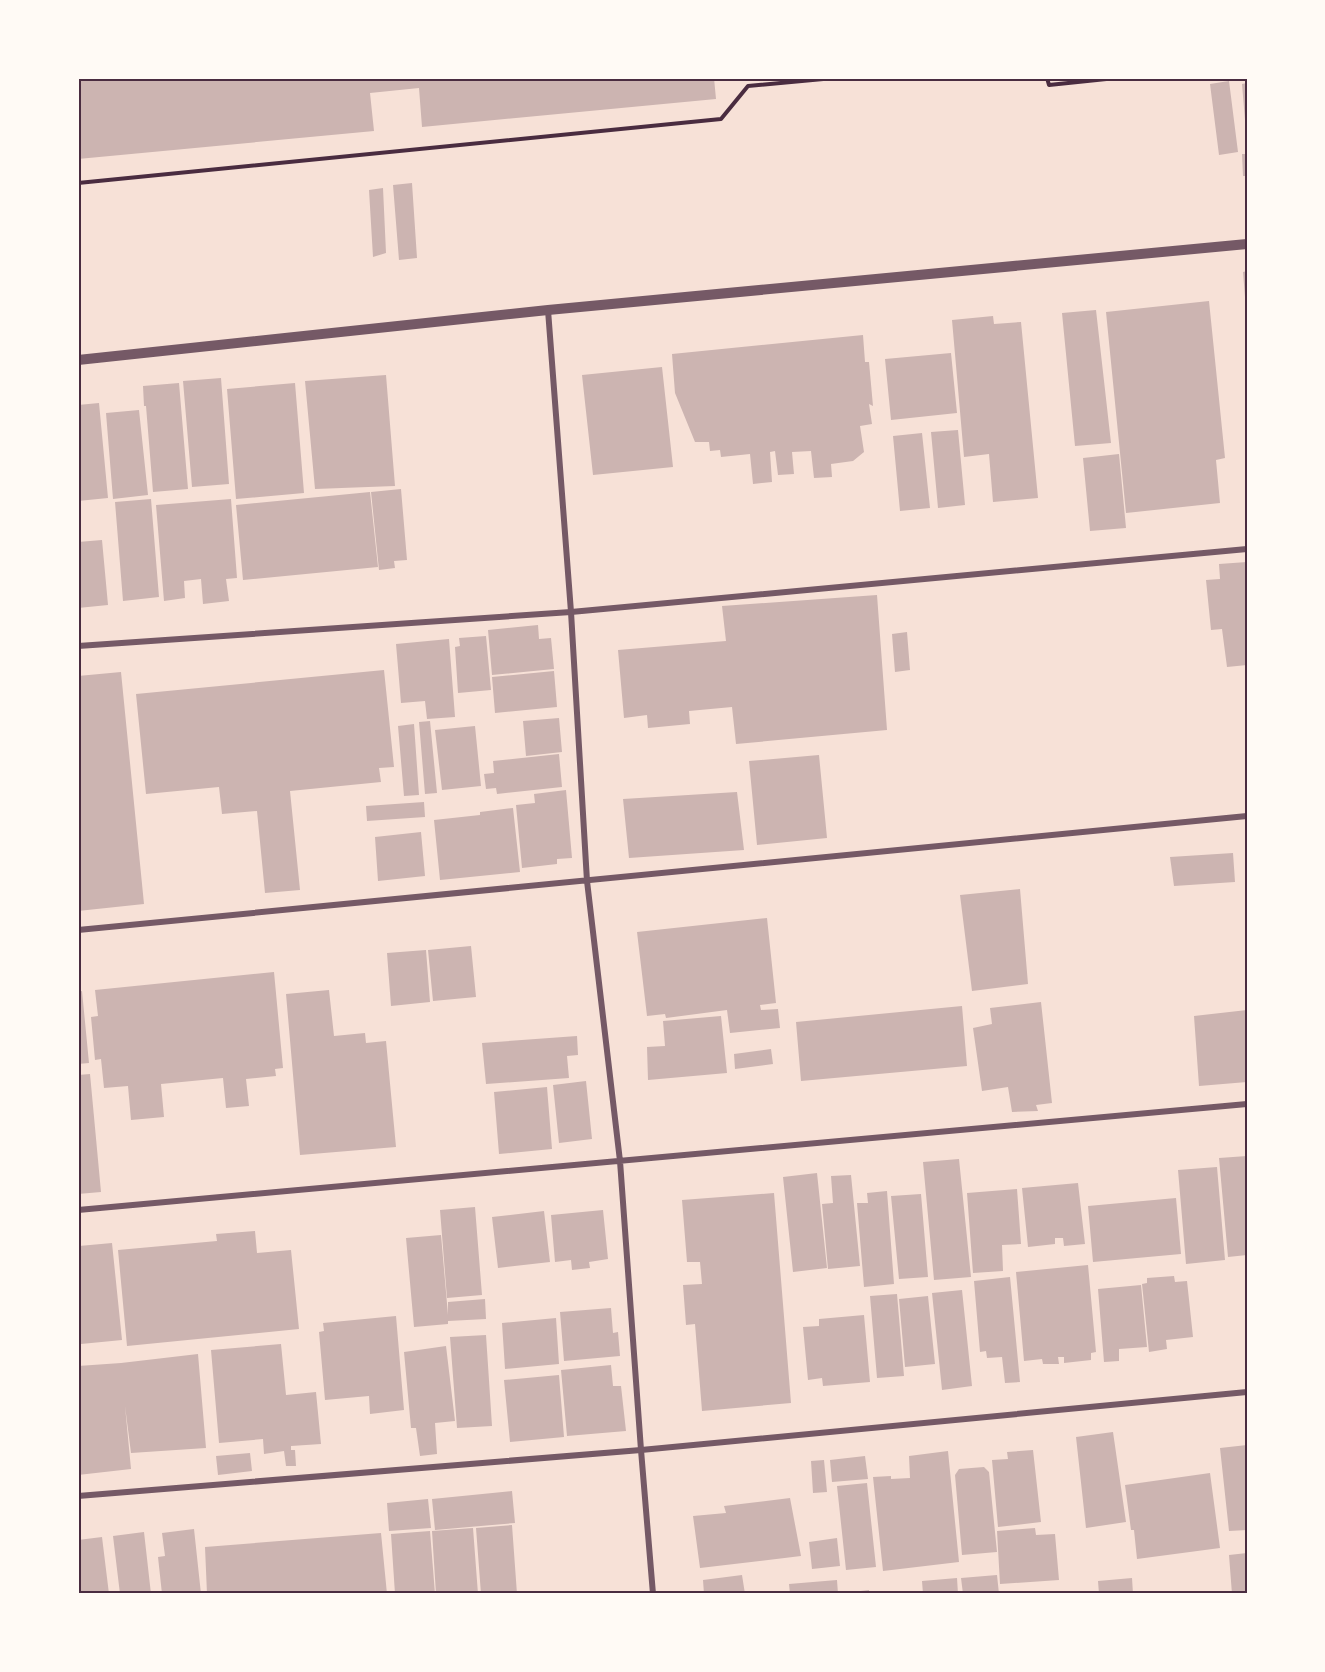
<svg xmlns="http://www.w3.org/2000/svg" width="1325" height="1672" font-family="Mulish,sans-serif">
	<rect width="100%" height="100%" fill="#f7e1d7"/>
	<path fill="#ccb4b1" d="M 78,78 L 714,78 L 716,99 L 422,127 L 419,88 L 370,93 L 374,131 L 78,159 Z
		M 1229,81 L 1238,152 L 1219,155 L 1210,84 Z
		M 1247,83 L 1247,120 L 1245,120 L 1242,84 Z
		M 1242,154 L 1247,154 L 1247,176 L 1243,176 Z
		M 412,183 L 417,258 L 399,260 L 393,185 Z
		M 383,188 L 386,253 L 373,257 L 369,190 Z
		M 1247,271 L 1247,297 L 1245,297 L 1243,272 Z
		M 1209,301 L 1225,458 L 1216,460 L 1220,503 L 1126,513 L 1106,312 Z
		M 1096,310 L 1111,443 L 1075,446 L 1062,313 Z
		M 993,316 L 994,324 L 1021,322 L 1038,498 L 993,502 L 989,454 L 964,457 L 952,320 Z
		M 863,335 L 865,362 L 869,362 L 873,406 L 869,404 L 872,424 L 860,426 L 864,452 L 853,461 L 831,464 L 832,477 L 814,478 L 811,451 L 792,452 L 794,474 L 778,475 L 775,451 L 770,452 L 772,482 L 753,484 L 750,454 L 721,457 L 720,450 L 710,451 L 709,442 L 695,442 L 675,393 L 672,354 Z
		M 951,353 L 957,413 L 891,420 L 885,359 Z
		M 662,367 L 673,467 L 593,475 L 582,375 Z
		M 386,375 L 395,486 L 315,489 L 305,381 Z
		M 221,378 L 229,484 L 192,487 L 183,381 Z
		M 179,383 L 188,489 L 153,492 L 146,406 L 144,406 L 143,386 Z
		M 295,383 L 304,493 L 236,499 L 227,389 Z
		M 99,403 L 108,498 L 78,501 L 78,405 Z
		M 139,410 L 148,495 L 113,499 L 106,413 Z
		M 958,430 L 965,505 L 938,508 L 931,432 Z
		M 922,433 L 930,508 L 900,511 L 893,436 Z
		M 1119,454 L 1126,528 L 1090,531 L 1083,458 Z
		M 401,489 L 407,560 L 394,561 L 395,568 L 379,570 L 371,492 Z
		M 370,492 L 378,567 L 243,580 L 236,505 Z
		M 151,499 L 159,597 L 123,601 L 115,502 Z
		M 231,499 L 237,578 L 226,579 L 229,601 L 203,604 L 201,579 L 184,581 L 185,598 L 164,601 L 156,505 Z
		M 102,540 L 108,605 L 78,608 L 78,542 Z
		M 1247,562 L 1247,665 L 1227,667 L 1222,629 L 1211,630 L 1206,580 L 1220,579 L 1219,564 Z
		M 877,595 L 887,730 L 736,744 L 732,707 L 689,711 L 690,724 L 648,728 L 647,715 L 624,718 L 618,650 L 726,641 L 722,606 Z
		M 538,625 L 539,639 L 551,638 L 554,669 L 492,675 L 488,630 Z
		M 907,632 L 910,670 L 895,672 L 892,634 Z
		M 486,636 L 491,690 L 458,693 L 455,647 L 460,646 L 459,638 Z
		M 449,639 L 455,717 L 427,719 L 425,701 L 401,703 L 396,644 Z
		M 384,670 L 394,767 L 379,768 L 381,782 L 290,791 L 300,890 L 265,893 L 257,811 L 222,814 L 219,787 L 146,794 L 136,694 Z
		M 554,671 L 557,707 L 495,713 L 492,677 Z
		M 121,672 L 144,904 L 78,911 L 78,676 Z
		M 559,718 L 562,752 L 526,756 L 523,721 Z
		M 430,721 L 437,793 L 425,794 L 419,722 Z
		M 414,724 L 419,795 L 404,796 L 398,726 Z
		M 475,726 L 481,786 L 442,790 L 435,730 Z
		M 559,754 L 562,787 L 497,794 L 496,788 L 486,789 L 484,774 L 494,773 L 493,761 Z
		M 819,755 L 827,838 L 757,845 L 749,761 Z
		M 566,790 L 572,858 L 557,859 L 557,864 L 522,868 L 516,805 L 535,803 L 534,794 Z
		M 737,792 L 744,850 L 629,858 L 623,799 Z
		M 424,802 L 425,817 L 367,821 L 366,806 Z
		M 513,808 L 520,872 L 440,880 L 434,820 L 480,815 L 480,812 Z
		M 421,832 L 425,876 L 378,881 L 375,837 Z
		M 1233,853 L 1235,882 L 1174,886 L 1170,857 Z
		M 1020,889 L 1028,984 L 972,991 L 960,895 Z
		M 767,918 L 776,1003 L 760,1005 L 761,1010 L 778,1009 L 780,1028 L 730,1033 L 727,1010 L 666,1018 L 665,1014 L 647,1016 L 637,932 Z
		M 471,946 L 476,997 L 433,1001 L 428,950 Z
		M 426,950 L 430,1002 L 391,1006 L 387,953 Z
		M 274,972 L 283,1068 L 275,1069 L 276,1076 L 246,1079 L 249,1106 L 226,1108 L 223,1078 L 161,1084 L 164,1117 L 131,1120 L 128,1086 L 104,1088 L 101,1059 L 95,1060 L 91,1017 L 98,1016 L 95,990 Z
		M 329,990 L 334,1036 L 365,1033 L 366,1043 L 386,1041 L 396,1147 L 300,1155 L 286,994 Z
		M 82,991 L 89,1063 L 78,1064 L 78,992 Z
		M 1041,1002 L 1052,1103 L 1036,1105 L 1038,1111 L 1012,1112 L 1008,1087 L 982,1091 L 973,1028 L 992,1024 L 990,1008 Z
		M 962,1006 L 967,1066 L 801,1081 L 796,1022 Z
		M 1247,1010 L 1247,1082 L 1199,1086 L 1194,1016 Z
		M 721,1016 L 727,1073 L 648,1080 L 647,1047 L 665,1046 L 663,1021 Z
		M 577,1036 L 578,1055 L 567,1056 L 569,1078 L 486,1084 L 482,1043 Z
		M 771,1049 L 773,1064 L 735,1069 L 734,1054 Z
		M 90,1074 L 101,1192 L 78,1194 L 78,1075 Z
		M 586,1081 L 592,1139 L 559,1143 L 553,1085 Z
		M 547,1087 L 552,1149 L 499,1154 L 494,1092 Z
		M 1247,1156 L 1247,1255 L 1228,1257 L 1219,1158 Z
		M 959,1159 L 971,1277 L 934,1280 L 923,1162 Z
		M 1217,1167 L 1225,1260 L 1186,1264 L 1178,1170 Z
		M 817,1173 L 827,1268 L 793,1272 L 783,1177 Z
		M 851,1175 L 860,1266 L 828,1269 L 822,1204 L 833,1203 L 831,1176 Z
		M 1078,1183 L 1085,1244 L 1064,1246 L 1063,1238 L 1055,1238 L 1055,1244 L 1028,1247 L 1022,1188 Z
		M 1017,1189 L 1021,1244 L 1002,1245 L 1003,1271 L 973,1273 L 967,1193 Z
		M 887,1191 L 894,1284 L 864,1287 L 857,1203 L 868,1203 L 867,1193 Z
		M 774,1193 L 791,1403 L 702,1411 L 695,1324 L 686,1325 L 683,1285 L 702,1284 L 700,1262 L 687,1262 L 682,1200 Z
		M 921,1194 L 928,1277 L 899,1279 L 891,1196 Z
		M 1176,1198 L 1181,1254 L 1093,1262 L 1088,1206 Z
		M 475,1207 L 482,1295 L 447,1298 L 440,1210 Z
		M 603,1210 L 608,1259 L 589,1262 L 590,1268 L 572,1270 L 571,1260 L 555,1262 L 551,1215 Z
		M 544,1211 L 550,1262 L 498,1268 L 492,1217 Z
		M 255,1231 L 257,1253 L 291,1250 L 299,1329 L 127,1346 L 118,1250 L 217,1241 L 216,1234 Z
		M 441,1235 L 448,1315 L 448,1302 L 485,1299 L 486,1319 L 448,1321 L 448,1324 L 414,1327 L 406,1238 Z
		M 112,1243 L 122,1340 L 81,1344 L 78,1317 L 78,1266 L 81,1265 L 79,1246 Z
		M 1088,1265 L 1096,1352 L 1091,1353 L 1091,1360 L 1064,1363 L 1064,1357 L 1058,1357 L 1059,1364 L 1043,1364 L 1042,1359 L 1024,1361 L 1016,1272 Z
		M 1174,1276 L 1175,1282 L 1187,1281 L 1193,1337 L 1166,1340 L 1167,1349 L 1149,1352 L 1142,1284 L 1147,1283 L 1147,1278 Z
		M 1010,1277 L 1020,1382 L 1005,1383 L 1002,1357 L 987,1358 L 986,1351 L 980,1352 L 974,1281 Z
		M 1141,1285 L 1147,1347 L 1119,1349 L 1119,1361 L 1104,1362 L 1098,1289 Z
		M 962,1290 L 972,1386 L 942,1390 L 932,1293 Z
		M 897,1294 L 904,1376 L 877,1378 L 870,1296 Z
		M 928,1296 L 935,1364 L 905,1367 L 899,1299 Z
		M 611,1308 L 613,1333 L 618,1332 L 620,1356 L 564,1361 L 560,1312 Z
		M 864,1315 L 870,1382 L 823,1386 L 822,1378 L 808,1380 L 803,1327 L 819,1326 L 819,1319 Z
		M 396,1316 L 404,1410 L 370,1414 L 369,1396 L 325,1400 L 319,1332 L 324,1331 L 323,1323 Z
		M 556,1318 L 559,1364 L 505,1369 L 502,1323 Z
		M 486,1335 L 492,1426 L 457,1428 L 450,1337 Z
		M 281,1344 L 286,1395 L 316,1392 L 321,1444 L 291,1446 L 291,1450 L 295,1450 L 296,1466 L 286,1466 L 284,1451 L 264,1454 L 263,1439 L 219,1443 L 211,1350 Z
		M 446,1346 L 455,1421 L 435,1423 L 437,1454 L 420,1456 L 416,1428 L 411,1428 L 404,1352 Z
		M 198,1354 L 206,1448 L 131,1453 L 125,1406 L 131,1469 L 78,1475 L 78,1366 L 121,1363 Z
		M 611,1365 L 613,1386 L 621,1386 L 626,1431 L 567,1436 L 561,1370 Z
		M 559,1375 L 564,1437 L 510,1442 L 504,1380 Z
		M 1113,1432 L 1126,1522 L 1086,1528 L 1076,1437 Z
		M 1247,1445 L 1247,1530 L 1229,1531 L 1220,1448 Z
		M 1033,1450 L 1041,1522 L 998,1527 L 992,1460 L 1008,1459 L 1007,1452 Z
		M 948,1451 L 959,1562 L 883,1571 L 873,1477 L 891,1476 L 891,1479 L 910,1478 L 909,1456 Z
		M 250,1453 L 252,1471 L 218,1475 L 216,1456 Z
		M 865,1456 L 868,1479 L 832,1482 L 830,1460 Z
		M 824,1460 L 827,1492 L 813,1493 L 811,1461 Z
		M 984,1467 L 989,1472 L 997,1552 L 962,1555 L 955,1475 L 959,1469 Z
		M 1210,1473 L 1220,1548 L 1137,1559 L 1134,1530 L 1131,1530 L 1125,1485 Z
		M 867,1483 L 876,1567 L 846,1570 L 837,1486 Z
		M 512,1491 L 515,1523 L 435,1530 L 432,1499 Z
		M 790,1498 L 801,1556 L 700,1568 L 693,1516 L 726,1513 L 724,1506 Z
		M 428,1499 L 431,1528 L 389,1531 L 387,1503 Z
		M 512,1525 L 517,1594 L 481,1594 L 476,1528 Z
		M 473,1528 L 478,1594 L 436,1594 L 432,1531 Z
		M 1035,1528 L 1036,1535 L 1055,1534 L 1059,1580 L 1000,1584 L 997,1531 Z
		M 194,1529 L 201,1594 L 162,1594 L 158,1557 L 165,1556 L 162,1533 Z
		M 430,1531 L 435,1594 L 395,1594 L 391,1534 Z
		M 144,1532 L 151,1594 L 120,1594 L 113,1536 Z
		M 381,1533 L 387,1594 L 207,1594 L 205,1547 Z
		M 102,1537 L 109,1594 L 78,1594 L 78,1553 L 80,1553 L 78,1540 Z
		M 837,1538 L 840,1566 L 812,1569 L 809,1542 Z
		M 1247,1553 L 1247,1594 L 1232,1594 L 1229,1555 Z
		M 742,1575 L 745,1594 L 704,1594 L 703,1580 Z
		M 997,1575 L 999,1594 L 963,1594 L 961,1578 Z
		M 957,1578 L 958,1594 L 923,1594 L 922,1581 Z
		M 1132,1578 L 1133,1594 L 1099,1594 L 1098,1581 Z
		M 837,1580 L 838,1594 L 790,1594 L 789,1584 Z
		M 869,1590 L 869,1594 L 845,1594 L 844,1593 Z"/>
	<g fill="none" stroke-linecap="round" stroke-linejoin="round">
		<path stroke="#4a2c40" stroke-width="4" d="M 1047,78 L 1049,85 L 1116,78
			M 78,183 L 721,119 L 748,86 L 834,78"/>
		<path stroke="#755966" stroke-width="6" d="M 548,310 L 571,612 L 587,881 L 620,1161 L 641,1450 L 653,1594
			M 78,646 L 571,612 L 1247,549
			M 78,930 L 1247,816
			M 78,1210 L 1247,1104
			M 78,1496 L 641,1450 L 1247,1392"/>
		<path stroke="#755966" stroke-width="10" d="M 78,360 L 548,310 L 1247,244"/>
	</g>
	<rect width="1325" height="1672" fill="none" stroke="#fffaf5" stroke-width="159"/>
	<rect x="80" y="80" width="1166" height="1512" fill="none" stroke="#4a2c40" stroke-width="2"/>
</svg>
